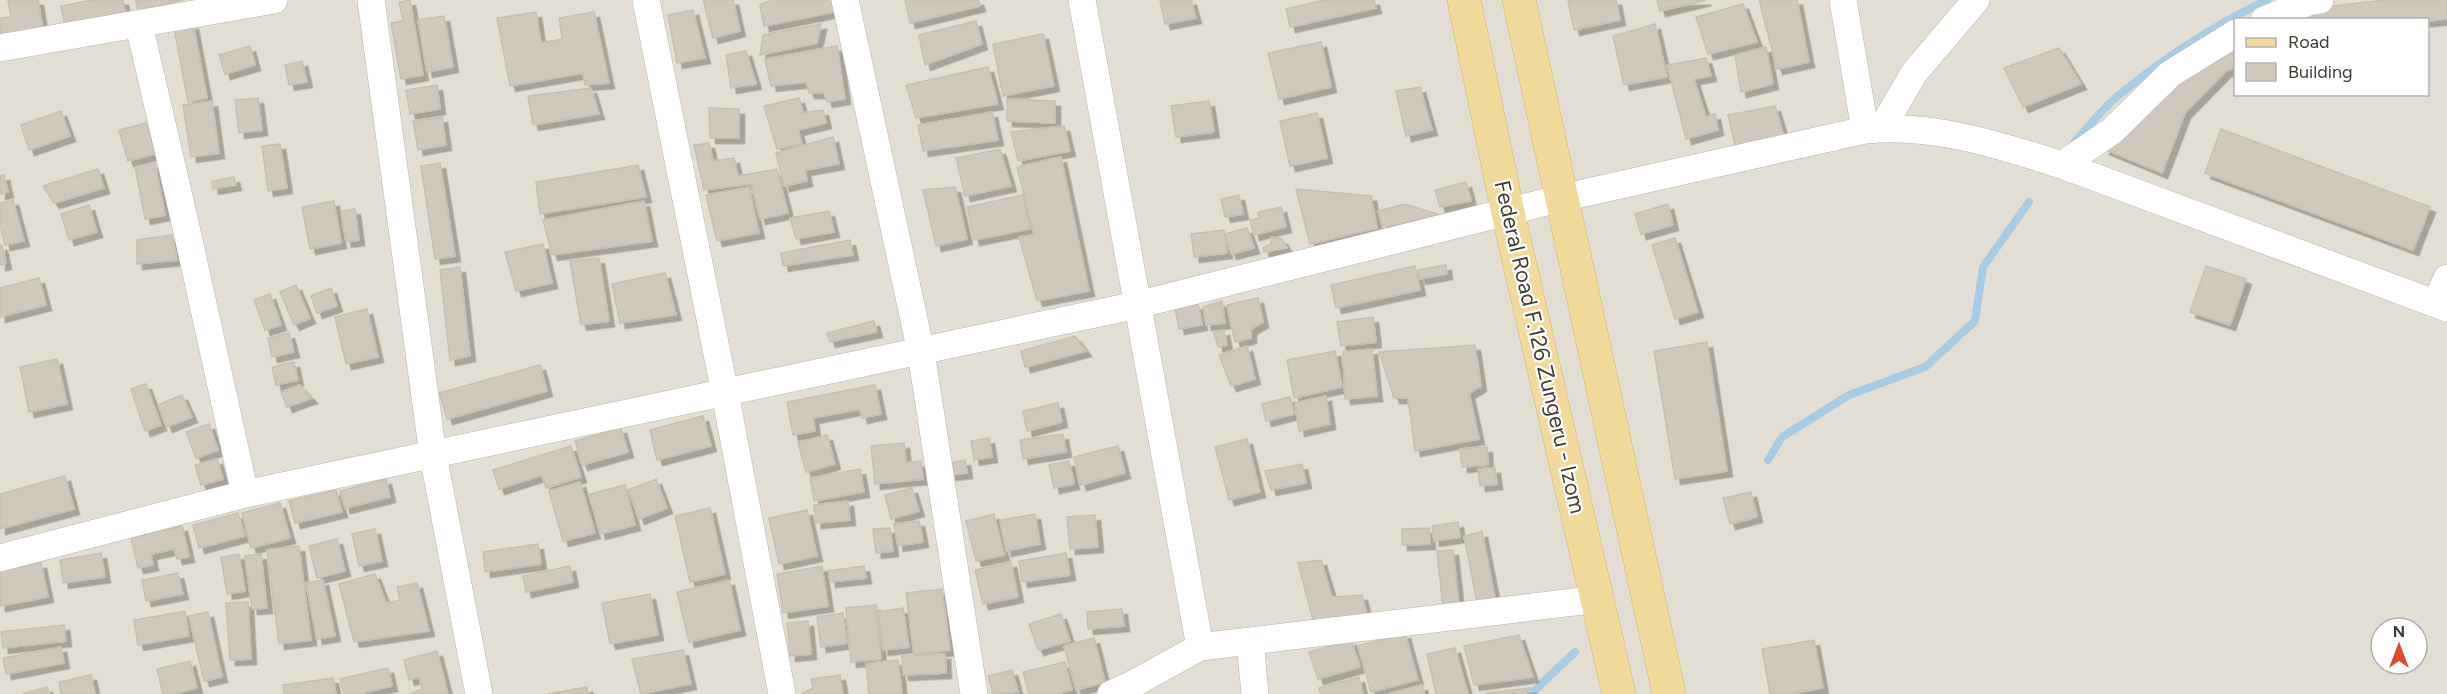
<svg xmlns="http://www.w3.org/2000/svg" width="2447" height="694" font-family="Figtree,sans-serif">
	<defs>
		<filter id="shadow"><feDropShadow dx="5.5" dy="5.5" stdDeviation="0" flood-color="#0004"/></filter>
	</defs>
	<rect width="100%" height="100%" fill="#f0ede5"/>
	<path fill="#e3ded3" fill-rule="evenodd" d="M 0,0 L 2447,0 L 2447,694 L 0,694 ZM 2236,20 L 2428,20 L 2428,94 L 2236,94 ZM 2381,628 L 2417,628 L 2417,664 L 2381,664 Z"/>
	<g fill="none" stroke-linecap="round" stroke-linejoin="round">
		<path stroke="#a7cce6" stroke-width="8" d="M 2074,143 C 2088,127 2102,109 2119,95 C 2164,58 2215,25 2267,0
			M 1768,460 L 1782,437 L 1849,395 L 1925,367 L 1975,321 L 1983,267 L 2029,202
			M 1531,694 L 1575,652"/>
	</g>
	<path fill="#d0c8bc" stroke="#cac0b0" stroke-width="1.5" filter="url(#shadow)" d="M 8,0 L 38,0 L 44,36 L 0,44 L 0,18 L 11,17 Z
		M 92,0 L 123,0 L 127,18 L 66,30 L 61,6 Z
		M 136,0 L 183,0 L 138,11 Z
		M 410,0 L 423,75 L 401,79 L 391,23 L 403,21 L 399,2 Z
		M 703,0 L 733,0 L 740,31 L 713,38 Z
		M 775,0 L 832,0 L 834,12 L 764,26 L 760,6 L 763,3 Z
		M 905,0 L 978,0 L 980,6 L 910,23 Z
		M 1160,0 L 1191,0 L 1196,18 L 1165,24 Z
		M 1324,0 L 1374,0 L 1376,8 L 1290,27 L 1286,9 Z
		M 1568,0 L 1616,0 L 1620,20 L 1574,30 Z
		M 1657,0 L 1706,0 L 1660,11 Z
		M 1759,0 L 1797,0 L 1809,62 L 1777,69 Z
		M 2386,0 L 2447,0 L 2447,19 L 2428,21 L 2294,20 L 2315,8 Z
		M 1743,4 L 1757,42 L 1708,54 L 1696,17 Z
		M 693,10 L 705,58 L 677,63 L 668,15 Z
		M 536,12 L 541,43 L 562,39 L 559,18 L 594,12 L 609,83 L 585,85 L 583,73 L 510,86 L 497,18 Z
		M 444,16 L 453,67 L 427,72 L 418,20 Z
		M 976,21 L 982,44 L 925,65 L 919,35 Z
		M 193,24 L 207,98 L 188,102 L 174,28 Z
		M 821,24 L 817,43 L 760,55 L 763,35 Z
		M 1655,24 L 1667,77 L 1624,85 L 1613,36 Z
		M 1043,34 L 1054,86 L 1003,96 L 993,44 Z
		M 1321,42 L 1331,87 L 1279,99 L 1268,53 Z
		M 250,46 L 255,65 L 225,74 L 219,55 Z
		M 837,46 L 845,99 L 827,102 L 824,93 L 809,93 L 806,82 L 771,86 L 765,59 Z
		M 1766,47 L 1773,84 L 1741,92 L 1735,55 Z
		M 2059,48 L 2081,84 L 2023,107 L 2004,68 Z
		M 746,51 L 756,84 L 731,88 L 726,55 Z
		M 2236,51 L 2236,67 L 2226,71 L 2185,113 L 2162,173 L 2104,149 L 2175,83 Z
		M 1706,58 L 1711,76 L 1694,79 L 1706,117 L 1715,114 L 1718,130 L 1686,139 L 1667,65 Z
		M 302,61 L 307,82 L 289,85 L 285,65 Z
		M 988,67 L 998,104 L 916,118 L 906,85 Z
		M 437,85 L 440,109 L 410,114 L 406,90 Z
		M 1420,87 L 1432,130 L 1406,136 L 1396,91 Z
		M 591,88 L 599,114 L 533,125 L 528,96 Z
		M 258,98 L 262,130 L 239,133 L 235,100 Z
		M 799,98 L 803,113 L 823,110 L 826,123 L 798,130 L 802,144 L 777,149 L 764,106 Z
		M 1007,99 L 1055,101 L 1055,123 L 1007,121 Z
		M 212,101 L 219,153 L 191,157 L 183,105 Z
		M 1209,101 L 1214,132 L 1176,137 L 1171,106 Z
		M 1775,106 L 1784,137 L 1735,145 L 1728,115 Z
		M 709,108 L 739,109 L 739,138 L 710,138 Z
		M 61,111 L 70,136 L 29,150 L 21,125 Z
		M 992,112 L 998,140 L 923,151 L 918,125 Z
		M 1317,113 L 1327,158 L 1290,166 L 1280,121 Z
		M 442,117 L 446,145 L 418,150 L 413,121 Z
		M 146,123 L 155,154 L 128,161 L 119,130 Z
		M 1064,126 L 1070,151 L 1018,161 L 1011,132 Z
		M 2221,129 L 2430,207 L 2413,250 L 2205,173 Z
		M 833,137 L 839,164 L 805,170 L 807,181 L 784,186 L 776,153 Z
		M 709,143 L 713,161 L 734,158 L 738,176 L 777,169 L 788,213 L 760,219 L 751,184 L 704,190 L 694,145 Z
		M 280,144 L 287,188 L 268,191 L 262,146 Z
		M 1000,149 L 1011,186 L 965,196 L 956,158 Z
		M 1061,157 L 1089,291 L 1037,301 L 1019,237 L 1034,235 L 1017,167 Z
		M 155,163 L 165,215 L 145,219 L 135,167 Z
		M 440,163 L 455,256 L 435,259 L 421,166 Z
		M 638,165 L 646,197 L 540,214 L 536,182 Z
		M 98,169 L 104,188 L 54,203 L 43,186 Z
		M 4,175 L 8,192 L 0,194 L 0,176 Z
		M 234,177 L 236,185 L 213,189 L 212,181 Z
		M 1466,182 L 1471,201 L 1440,207 L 1435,190 Z
		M 749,187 L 759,233 L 717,241 L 706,195 Z
		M 955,187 L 967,239 L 936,246 L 923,190 Z
		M 1296,189 L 1371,196 L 1377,228 L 1310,244 Z
		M 1023,195 L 1030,229 L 974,240 L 967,207 Z
		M 1239,195 L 1243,214 L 1225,217 L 1221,199 Z
		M 13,200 L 24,241 L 5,245 L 0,225 L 0,203 Z
		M 334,201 L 341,243 L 310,249 L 302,207 Z
		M 644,201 L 652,241 L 552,255 L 543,220 Z
		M 1405,204 L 1440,215 L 1383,227 L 1378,211 Z
		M 1668,204 L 1673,225 L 1641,234 L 1635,214 Z
		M 89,205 L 97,232 L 69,240 L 61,214 Z
		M 1281,207 L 1286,227 L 1254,235 L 1250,220 L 1259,218 L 1258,212 Z
		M 355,209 L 359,240 L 346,242 L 341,211 Z
		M 829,211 L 834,232 L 796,239 L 790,218 Z
		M 1247,228 L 1254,248 L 1231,254 L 1225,234 Z
		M 1224,230 L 1227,253 L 1194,257 L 1191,234 Z
		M 172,235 L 177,260 L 137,264 L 137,240 Z
		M 1271,237 L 1282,239 L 1287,248 L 1264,252 L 1263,248 L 1271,244 Z
		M 1675,238 L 1698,312 L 1675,319 L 1652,245 Z
		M 850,240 L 853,255 L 783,266 L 781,253 Z
		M 543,244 L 552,283 L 516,291 L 505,252 Z
		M 0,245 L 2,245 L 6,264 L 0,265 Z
		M 599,258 L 609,321 L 581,325 L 570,261 Z
		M 1446,265 L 1447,274 L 1420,279 L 1418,270 Z
		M 1415,266 L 1420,290 L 1336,308 L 1331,285 Z
		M 2206,266 L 2246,279 L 2230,325 L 2190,312 Z
		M 460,267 L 470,356 L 450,360 L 440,270 Z
		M 665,273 L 676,315 L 620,323 L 612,284 Z
		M 39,278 L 46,305 L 0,317 L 0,288 Z
		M 296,285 L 310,318 L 294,325 L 280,292 Z
		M 331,288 L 337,306 L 317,313 L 311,296 Z
		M 270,294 L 281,325 L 265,330 L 254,300 Z
		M 1258,298 L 1263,322 L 1251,329 L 1251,338 L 1235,342 L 1227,305 Z
		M 1222,301 L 1225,323 L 1206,325 L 1203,307 Z
		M 1198,304 L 1202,325 L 1179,329 L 1175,308 Z
		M 367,309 L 378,357 L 346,364 L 335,317 Z
		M 1373,317 L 1376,342 L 1341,346 L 1337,322 Z
		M 874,321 L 877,332 L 830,342 L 827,333 Z
		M 1224,330 L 1227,345 L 1218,347 L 1214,333 Z
		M 289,333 L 294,352 L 272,357 L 268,338 Z
		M 1075,336 L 1086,351 L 1025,367 L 1021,351 Z
		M 1707,342 L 1727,471 L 1675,479 L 1654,351 Z
		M 1475,345 L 1481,386 L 1469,393 L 1479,439 L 1415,451 L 1408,398 L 1394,398 L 1379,352 Z
		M 1247,346 L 1255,379 L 1231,386 L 1219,355 Z
		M 1372,349 L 1377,396 L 1345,399 L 1343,352 Z
		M 1335,351 L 1342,387 L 1294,398 L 1287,360 Z
		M 57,359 L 67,404 L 29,412 L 20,367 Z
		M 294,362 L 298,380 L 276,385 L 272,367 Z
		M 540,365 L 547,391 L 447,419 L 439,393 Z
		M 146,384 L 161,425 L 145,431 L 131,389 Z
		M 300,385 L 312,398 L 287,407 L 281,392 Z
		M 875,385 L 881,414 L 862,418 L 860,409 L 813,418 L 815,431 L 793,435 L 787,402 Z
		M 182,395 L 192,417 L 167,427 L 158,405 Z
		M 1326,396 L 1330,424 L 1299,431 L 1295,403 Z
		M 1290,397 L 1294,414 L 1266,421 L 1262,404 Z
		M 1058,403 L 1062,422 L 1027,431 L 1023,411 Z
		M 703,416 L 711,446 L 657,460 L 650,430 Z
		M 209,424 L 218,450 L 196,458 L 186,432 Z
		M 621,428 L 628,452 L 582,465 L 575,441 Z
		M 1063,434 L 1066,452 L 1023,459 L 1020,440 Z
		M 827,435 L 835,464 L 806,472 L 798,443 Z
		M 989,438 L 992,457 L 974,460 L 971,441 Z
		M 1247,439 L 1260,492 L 1229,500 L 1215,447 Z
		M 904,443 L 906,463 L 921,461 L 923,479 L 875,484 L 871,446 Z
		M 571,446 L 581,477 L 546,488 L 542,475 L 499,489 L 493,470 Z
		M 1118,446 L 1125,473 L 1081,485 L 1074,457 Z
		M 1487,447 L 1488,465 L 1462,467 L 1460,449 Z
		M 217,459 L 223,479 L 201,485 L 195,465 Z
		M 965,460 L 967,473 L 950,475 L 948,463 Z
		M 1069,461 L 1074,484 L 1054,488 L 1049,465 Z
		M 1302,464 L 1306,483 L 1271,490 L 1265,471 Z
		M 1495,468 L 1497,484 L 1480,486 L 1478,469 Z
		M 860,469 L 864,492 L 814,501 L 810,478 Z
		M 65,476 L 74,509 L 0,529 L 0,494 Z
		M 386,479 L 390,497 L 345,508 L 340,491 Z
		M 656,479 L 667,508 L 639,519 L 628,490 Z
		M 580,482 L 595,533 L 563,541 L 549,491 Z
		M 625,485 L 635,525 L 600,534 L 590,494 Z
		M 912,488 L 919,511 L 891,519 L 885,495 Z
		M 336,490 L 342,512 L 295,523 L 289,501 Z
		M 1751,492 L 1757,517 L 1730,524 L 1723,498 Z
		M 848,501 L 850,520 L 816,523 L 814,505 Z
		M 280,503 L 290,538 L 251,548 L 242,513 Z
		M 710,508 L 725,574 L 690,582 L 675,516 Z
		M 807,510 L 817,556 L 779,564 L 769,518 Z
		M 238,513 L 245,536 L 199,548 L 193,525 Z
		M 994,514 L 1004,555 L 976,561 L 966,521 Z
		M 1035,514 L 1040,544 L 1006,551 L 1000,520 Z
		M 1095,515 L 1098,547 L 1070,549 L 1067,517 Z
		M 919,521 L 923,542 L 898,546 L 894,524 Z
		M 1458,522 L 1460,537 L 1434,541 L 1432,526 Z
		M 182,526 L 189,557 L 177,559 L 174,549 L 151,554 L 153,565 L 138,568 L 131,538 Z
		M 890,528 L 893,551 L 876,553 L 873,529 Z
		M 1429,528 L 1430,544 L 1402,545 L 1402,529 Z
		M 375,529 L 382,561 L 359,566 L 352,534 Z
		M 1482,532 L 1495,598 L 1477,602 L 1464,536 Z
		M 337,539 L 345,571 L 317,578 L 309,546 Z
		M 538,544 L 541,564 L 485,572 L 483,552 Z
		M 299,546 L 311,640 L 279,644 L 267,550 Z
		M 1453,550 L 1459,606 L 1443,608 L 1437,551 Z
		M 101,553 L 105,577 L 63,583 L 60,560 Z
		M 1066,553 L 1070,575 L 1022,582 L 1019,561 Z
		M 239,554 L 245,591 L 227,594 L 221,557 Z
		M 261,554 L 267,608 L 252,609 L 245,556 Z
		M 1321,560 L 1332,597 L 1362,595 L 1367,616 L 1314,624 L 1298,563 Z
		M 1011,562 L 1018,597 L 983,604 L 975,570 Z
		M 41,563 L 48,597 L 0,606 L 0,571 Z
		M 570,566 L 573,582 L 526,592 L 523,576 Z
		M 822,566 L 828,606 L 783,613 L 777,574 Z
		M 864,566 L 866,578 L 830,582 L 829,571 Z
		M 178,573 L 183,594 L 146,601 L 142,580 Z
		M 375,574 L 386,603 L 400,600 L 397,587 L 417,583 L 429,631 L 354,642 L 339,584 Z
		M 323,580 L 335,636 L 317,639 L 306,583 Z
		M 729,580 L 740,630 L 689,642 L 677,592 Z
		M 942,589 L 950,650 L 914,654 L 906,593 Z
		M 650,594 L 658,635 L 610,644 L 602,603 Z
		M 248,602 L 251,659 L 230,660 L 226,603 Z
		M 876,605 L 881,659 L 851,662 L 846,608 Z
		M 903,608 L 909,647 L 883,650 L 878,612 Z
		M 1122,609 L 1124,626 L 1088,629 L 1087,612 Z
		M 185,611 L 189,636 L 138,645 L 134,620 Z
		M 208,612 L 222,677 L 204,681 L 189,616 Z
		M 843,613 L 847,643 L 821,647 L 817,617 Z
		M 1061,614 L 1070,641 L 1038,650 L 1029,624 Z
		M 808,621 L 811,654 L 790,656 L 787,623 Z
		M 64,625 L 66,641 L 3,648 L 1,632 Z
		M 1405,633 L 1418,680 L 1371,692 L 1358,646 Z
		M 1519,635 L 1533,677 L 1474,685 L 1464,646 Z
		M 1094,638 L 1105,682 L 1076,690 L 1064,646 Z
		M 1351,640 L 1360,667 L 1318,679 L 1309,652 Z
		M 1814,640 L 1823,688 L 1791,694 L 1770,694 L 1762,649 Z
		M 61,647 L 64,663 L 6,674 L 3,658 Z
		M 1455,648 L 1468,694 L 1436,694 L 1427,654 Z
		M 683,650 L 691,684 L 641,694 L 632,659 Z
		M 437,651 L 448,694 L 410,694 L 422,689 L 419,677 L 409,680 L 404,660 Z
		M 945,654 L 946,673 L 903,675 L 902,656 Z
		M 898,660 L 902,694 L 869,694 L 866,664 Z
		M 190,661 L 197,688 L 175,694 L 163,694 L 157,669 Z
		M 1065,662 L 1072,690 L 1056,694 L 1029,694 L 1023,672 Z
		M 388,668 L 392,686 L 359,694 L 344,694 L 340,679 Z
		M 1012,670 L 1018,692 L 993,694 L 988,676 Z
		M 91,675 L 95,694 L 61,694 L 59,682 Z
		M 840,675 L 843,694 L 801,694 L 813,688 L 811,679 Z
		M 1359,677 L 1363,694 L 1321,694 L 1319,688 Z
		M 333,678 L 336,694 L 284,694 L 283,685 Z
		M 1422,685 L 1424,694 L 1388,694 Z
		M 47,687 L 49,694 L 22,694 Z
		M 587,687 L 588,694 L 548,694 Z
		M 1530,688 L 1524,694 L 1486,694 L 1487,693 Z"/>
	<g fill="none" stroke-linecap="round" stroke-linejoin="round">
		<defs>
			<path id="street" d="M 371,0 L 433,455 L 479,694
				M 646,0 L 725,393 L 782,694
				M 845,0 L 921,352 L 974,694
				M 1082,0 L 1200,647
				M 1843,0 L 1865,130
				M 2264,20 L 2311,1 L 2320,0
				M 139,25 L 184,218 L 245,494
				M 0,48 L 274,0
				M 1882,128 L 1914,73 L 1976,0
				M 2062,165 L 2112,131 L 2170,74 L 2236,33
				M 2436,304 L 2447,278
				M 0,558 L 245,494 L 1137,305 L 1562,198 L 1865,130 C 1932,123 1999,145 2062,165 L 2447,308
				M 1250,641 L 1255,694
				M 1111,694 L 1131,685 L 1200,647 L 1599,599"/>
			<path id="primary" d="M 1464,0 L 1508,213 L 1619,694
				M 1519,0 L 1669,694"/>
		</defs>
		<use href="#street" stroke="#bab4a9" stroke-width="28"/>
		<use href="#primary" stroke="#d4b76f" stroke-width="34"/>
		<use href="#street" stroke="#fff" stroke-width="27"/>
		<use href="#primary" stroke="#f1da9c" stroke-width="33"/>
	</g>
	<g text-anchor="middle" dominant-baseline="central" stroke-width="4.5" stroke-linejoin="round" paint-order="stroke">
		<g font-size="22" fill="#413d35" stroke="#fff">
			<text transform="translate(1540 347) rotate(77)">Federal Road F.126 Zungeru - Izom</text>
		</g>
	</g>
	<rect x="2234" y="18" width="195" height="78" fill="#ffffff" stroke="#b3b1ae" stroke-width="1.5"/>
	<rect x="2246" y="38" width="30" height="9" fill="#f1da9c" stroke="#b3b1ae" stroke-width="1.5"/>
	<text x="2288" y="48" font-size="18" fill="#413d35">Road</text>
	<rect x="2246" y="63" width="30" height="18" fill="#d0c8bc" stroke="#b3b1ae" stroke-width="1.5"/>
	<text x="2288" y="78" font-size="18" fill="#413d35">Building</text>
	<g transform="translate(2399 646)"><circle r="28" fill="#ffffff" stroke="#b3b1ae" stroke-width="1.5"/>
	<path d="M0-4.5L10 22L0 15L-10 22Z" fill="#df4a2c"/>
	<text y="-9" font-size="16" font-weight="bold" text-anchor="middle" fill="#413d35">N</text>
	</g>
</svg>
